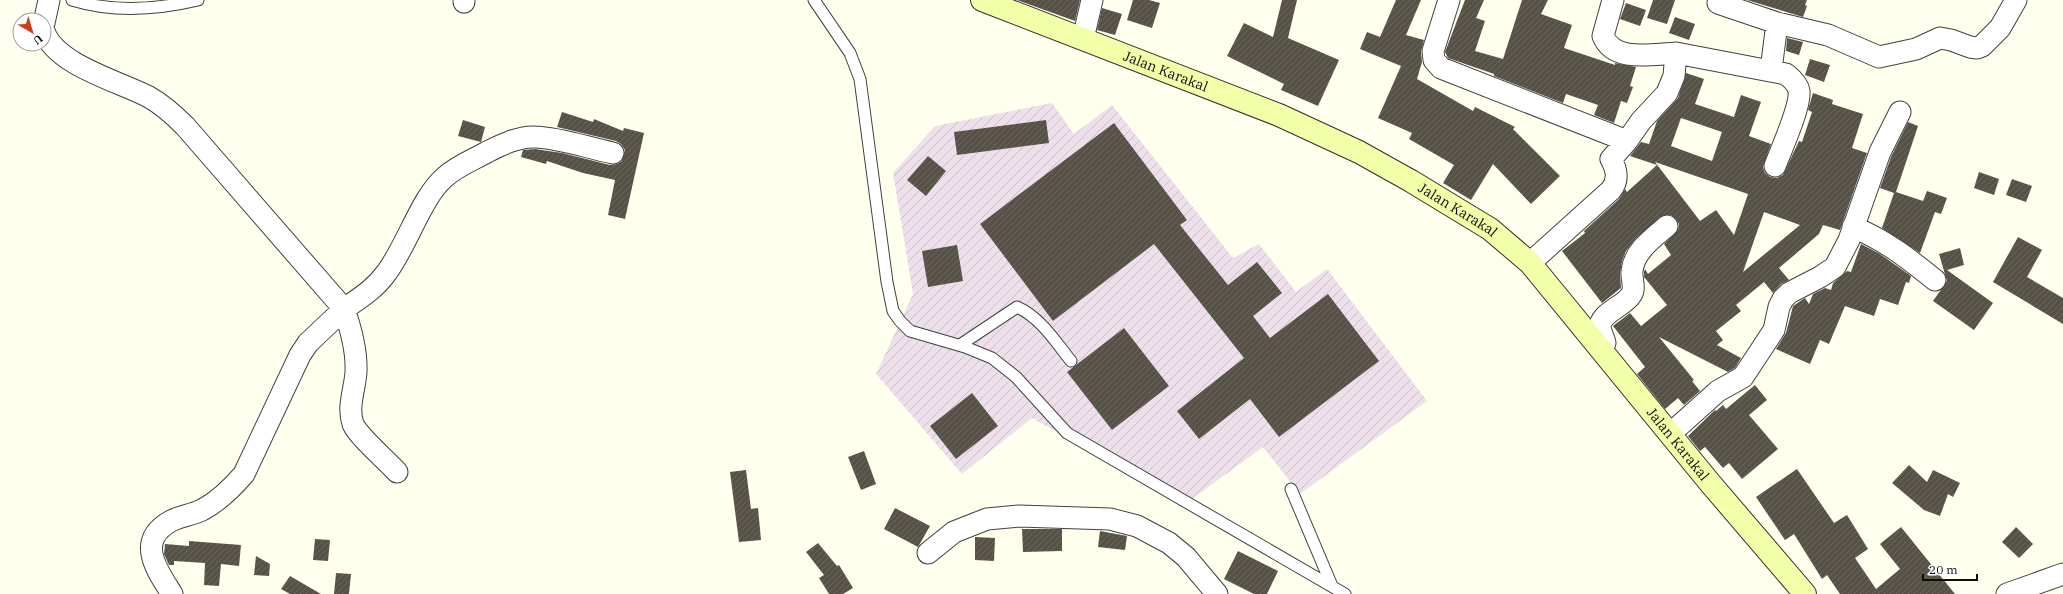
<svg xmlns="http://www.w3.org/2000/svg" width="2063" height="594" font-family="'IBM Plex Serif',serif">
	<defs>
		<pattern id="industrial-furrows" width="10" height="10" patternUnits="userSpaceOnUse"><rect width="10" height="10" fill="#ede0eb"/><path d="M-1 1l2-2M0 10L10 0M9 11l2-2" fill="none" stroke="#cabfc8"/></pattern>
		<pattern id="building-hatch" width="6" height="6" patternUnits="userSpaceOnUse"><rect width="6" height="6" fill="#575248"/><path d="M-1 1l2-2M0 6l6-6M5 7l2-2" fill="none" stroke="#6a665e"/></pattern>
	</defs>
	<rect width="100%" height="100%" fill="#feffed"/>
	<path fill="url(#industrial-furrows)" d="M 1052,103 L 1074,134 L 1112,105 L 1233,258 L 1259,244 L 1296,292 L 1327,269 L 1427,401 L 1300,494 L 1263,447 L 1185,504 L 1032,418 L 962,474 L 876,374 L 913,294 L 893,173 L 935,126 Z"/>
	<path fill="url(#building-hatch)" fill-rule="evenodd" d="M 1017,0 L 1080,0 L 1075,21 Z
		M 1133,0 L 1149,0 L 1160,3 L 1152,28 L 1127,20 Z
		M 1282,0 L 1297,0 L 1288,38 L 1339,60 L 1318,106 L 1281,90 L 1284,84 L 1227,56 L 1244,23 L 1273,37 Z
		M 1396,0 L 1421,0 L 1406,35 L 1424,40 L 1421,52 L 1422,62 L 1417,79 L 1473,111 L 1475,107 L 1515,127 L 1513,129 L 1560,176 L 1531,204 L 1493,164 L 1471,200 L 1443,183 L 1454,165 L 1409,139 L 1412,133 L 1378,118 L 1401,66 L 1360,49 L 1367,32 L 1380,37 Z
		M 1465,0 L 1484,0 L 1476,18 L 1485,21 L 1475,51 L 1503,59 L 1522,0 L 1548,0 L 1541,14 L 1572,25 L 1564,48 L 1615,65 L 1615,63 L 1636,67 L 1630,86 L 1633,87 L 1627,103 L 1621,101 L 1614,123 L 1594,115 L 1598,105 L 1566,94 L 1563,103 L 1494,76 L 1494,74 L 1448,58 L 1445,52 Z
		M 1653,0 L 1675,0 L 1667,24 L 1647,18 Z
		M 1747,0 L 1807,0 L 1805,5 L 1807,6 L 1803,17 Z
		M 1626,3 L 1646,10 L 1640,26 L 1620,19 Z
		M 1102,8 L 1122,14 L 1115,35 L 1097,30 Z
		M 1675,17 L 1695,24 L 1689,40 L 1669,33 Z
		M 1787,38 L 1803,42 L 1799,55 L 1786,51 Z
		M 1810,59 L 1830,65 L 1824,82 L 1805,75 Z
		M 1686,73 L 1704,79 L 1695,104 L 1734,117 L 1741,95 L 1761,102 L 1749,136 L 1771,144 L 1763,167 L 1765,173 L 1770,177 L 1777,178 L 1783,175 L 1799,141 L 1802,142 L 1812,112 L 1808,110 L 1813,93 L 1833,100 L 1832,104 L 1863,114 L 1852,148 L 1867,153 L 1840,230 L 1823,225 L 1819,234 L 1779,268 L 1789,280 L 1781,284 L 1773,293 L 1764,282 L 1736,305 L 1741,311 L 1716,331 L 1723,340 L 1717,345 L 1741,358 L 1735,368 L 1728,372 L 1659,337 L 1694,380 L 1692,381 L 1700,391 L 1684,405 L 1678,398 L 1665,409 L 1637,374 L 1645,367 L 1613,326 L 1630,313 L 1641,326 L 1667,305 L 1644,277 L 1644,272 L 1645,269 L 1648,274 L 1671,255 L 1664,244 L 1678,230 L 1679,224 L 1676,219 L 1671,215 L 1660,217 L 1636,238 L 1626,251 L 1622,261 L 1620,274 L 1621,288 L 1602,303 L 1562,251 L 1585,233 L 1584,231 L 1619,199 L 1625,189 L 1627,192 L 1657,165 L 1630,156 L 1641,142 L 1649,144 L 1657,121 L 1678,98 ZM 1681,118 L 1722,132 L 1712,161 L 1671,146 ZM 1655,162 L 1748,194 L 1734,235 L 1716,210 L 1700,221 ZM 1764,212 L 1800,225 L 1743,272 Z
		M 562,112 L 593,122 L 594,119 L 623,131 L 624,128 L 644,133 L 625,219 L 608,215 L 615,180 L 583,173 L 547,161 L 546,164 L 521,157 L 523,150 L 535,149 L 562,153 L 610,165 L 617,164 L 622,161 L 625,150 L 621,144 L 616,141 L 557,127 Z
		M 463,120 L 485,127 L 481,142 L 458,136 Z
		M 1046,120 L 1049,143 L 957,155 L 954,132 Z
		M 1908,122 L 1918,126 L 1896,192 L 1923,201 L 1927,191 L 1947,198 L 1941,214 L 1935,212 L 1920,253 L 1882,228 L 1894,193 L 1880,188 L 1891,157 Z
		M 1114,123 L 1187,220 L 1180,225 L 1228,285 L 1257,262 L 1282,293 L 1253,316 L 1270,338 L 1328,294 L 1379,361 L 1279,437 L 1250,399 L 1199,439 L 1177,411 L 1244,358 L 1154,244 L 1053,321 L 980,224 Z
		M 928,156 L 946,171 L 926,196 L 907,180 Z
		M 1979,172 L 1999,179 L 1994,195 L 1974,188 Z
		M 2012,179 L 2032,186 L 2026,202 L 2006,195 Z
		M 2018,237 L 2042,250 L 2027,277 L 2063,298 L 2063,324 L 1993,282 Z
		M 1861,244 L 1880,254 L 1911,276 L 1909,283 L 1906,282 L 1898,305 L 1880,299 L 1874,316 L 1845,306 L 1829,344 L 1820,340 L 1810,364 L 1776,349 L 1786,333 L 1793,306 L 1805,298 L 1809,304 L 1813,294 L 1825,288 L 1831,290 L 1833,283 L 1847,271 L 1851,272 Z
		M 957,245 L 963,281 L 928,287 L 922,251 Z
		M 1960,248 L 1964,265 L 1947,270 L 1993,303 L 1974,330 L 1933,301 L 1947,281 L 1939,254 Z
		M 1124,328 L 1169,386 L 1112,430 L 1067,372 Z
		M 1755,385 L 1767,400 L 1749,415 L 1778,449 L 1742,479 L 1729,463 L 1723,468 L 1705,447 L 1700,451 L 1688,436 L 1715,410 L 1716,411 L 1723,405 L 1726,409 Z
		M 972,393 L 998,426 L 956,459 L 930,426 Z
		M 864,451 L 876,484 L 861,490 L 848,457 Z
		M 1909,465 L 1927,482 L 1933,470 L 1960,483 L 1953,497 L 1948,494 L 1940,516 L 1924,510 L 1892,483 Z
		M 1797,469 L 1834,523 L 1847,515 L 1868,549 L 1855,558 L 1876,589 L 1900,569 L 1880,544 L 1901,527 L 1955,594 L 1840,594 L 1827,575 L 1822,579 L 1794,534 L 1785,540 L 1756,497 Z
		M 746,470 L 751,509 L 758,508 L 761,540 L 739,542 L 730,472 Z
		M 895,508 L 930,526 L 918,547 L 884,529 Z
		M 2016,527 L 2033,544 L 2019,558 L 2002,542 Z
		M 1022,529 L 1062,529 L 1062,551 L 1023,552 Z
		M 1100,531 L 1127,536 L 1125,550 L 1098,547 Z
		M 975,537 L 995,538 L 994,561 L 975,560 Z
		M 315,539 L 330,540 L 328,561 L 313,560 Z
		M 189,541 L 241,545 L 239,566 L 221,564 L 219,586 L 204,585 L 205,563 L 174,561 L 174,565 L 169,565 L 164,554 L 165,544 L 189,546 Z
		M 818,543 L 837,566 L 839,565 L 853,588 L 843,594 L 829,594 L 819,578 L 824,575 L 806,552 Z
		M 1238,551 L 1278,571 L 1267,594 L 1254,594 L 1224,579 Z
		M 256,556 L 270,564 L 269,576 L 254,575 Z
		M 336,573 L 351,574 L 349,594 L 334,594 Z
		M 290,576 L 321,594 L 290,594 L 281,589 Z"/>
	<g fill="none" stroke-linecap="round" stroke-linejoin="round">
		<defs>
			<path id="lane" d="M 72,0 C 114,13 156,10 198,0
				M 814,0 L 850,53 L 860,79 L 887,282 L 893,311 L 900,321 L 910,331 L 965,347 L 992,358 L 1016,377 L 1067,433 L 1345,594
				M 960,345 L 1017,307 C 1041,318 1055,341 1071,361
				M 1291,489 L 1332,586"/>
			<path id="street" d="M 464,0 L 464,2
				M 1449,0 L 1433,51 L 1434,60 L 1441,68 L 1627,141 L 1641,121 L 1667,93 L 1674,76 L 1676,53 L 1786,74 C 1791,78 1798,84 1799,91 C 1801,106 1781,150 1775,166
				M 1613,0 L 1603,36 C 1614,63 1652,54 1676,53
				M 1718,3 L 1777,23 L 1828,35 L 1879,57 L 1916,49 L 1940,38 L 1951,40 L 1970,47 L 1977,48 L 1982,46 L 2000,28 L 2016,0
				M 44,23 L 49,0
				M 44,31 C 55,65 121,82 149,97 C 163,105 174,115 185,126 L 344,309 C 360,298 375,289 387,272 C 407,245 422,196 445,177 C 457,166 473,160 487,152 C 501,145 519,136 535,137 C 561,138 588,148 613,153
				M 1083,39 L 1092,0
				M 1771,70 L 1777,23
				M 1853,227 C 1885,240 1909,259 1935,280
				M 1530,263 L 1611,190 C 1619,180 1617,170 1611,159 L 1627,141
				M 1601,349 L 1605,343 C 1604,338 1601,333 1600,328 C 1599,313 1625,306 1631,295 C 1636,288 1631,279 1632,271 C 1634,251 1653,238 1667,226
				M 1670,434 L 1718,391 L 1743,377 L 1774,330 L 1779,307 L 1783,299 L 1789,293 L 1820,277 L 1835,267 L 1849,240 L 1880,152 L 1900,112
				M 928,553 L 954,532 L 987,519 L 1019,516 L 1110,519 L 1137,526 L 1169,543 L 1186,557 L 1217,594
				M 172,594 C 157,570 135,541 171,521 C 180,516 192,515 202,510 C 219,501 232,488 244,474 L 300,355 L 308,343 L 344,309 C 351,329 357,350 356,372 C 355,389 347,407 353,424 C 358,436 387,461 397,472
				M 2007,594 L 2063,574"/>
			<g id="secondary">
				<path id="s1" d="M 982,0 L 1279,115 L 1359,152 L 1411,181 L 1490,229 L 1530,263 L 1710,483 L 1805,594"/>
			</g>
		</defs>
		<use href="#lane" stroke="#404040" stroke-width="13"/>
		<use href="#street" stroke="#404040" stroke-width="23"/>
		<use href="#secondary" stroke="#2f2f2f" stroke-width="24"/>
		<use href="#lane" stroke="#fff" stroke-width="11"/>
		<use href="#street" stroke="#fff" stroke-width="21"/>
		<use href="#secondary" stroke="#f1ffa8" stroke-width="22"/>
	</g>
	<g text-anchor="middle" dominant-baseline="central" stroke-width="4" stroke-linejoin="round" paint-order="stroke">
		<g font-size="14" fill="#0d0d0d" stroke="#fff">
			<text stroke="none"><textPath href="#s1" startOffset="197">Jalan Karakal</textPath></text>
			<text stroke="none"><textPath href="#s1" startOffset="521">Jalan Karakal</textPath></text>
			<text stroke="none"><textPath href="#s1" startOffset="845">Jalan Karakal</textPath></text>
		</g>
	</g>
	<g transform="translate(32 32) rotate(142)"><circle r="19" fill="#ffffff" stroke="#9e9e9e"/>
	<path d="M0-3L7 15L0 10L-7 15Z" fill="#ca4118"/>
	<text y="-6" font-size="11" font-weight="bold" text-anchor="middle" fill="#0d0d0d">U</text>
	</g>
	<path d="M1923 574v6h54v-6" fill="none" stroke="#0d0d0d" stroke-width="2"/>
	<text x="1929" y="574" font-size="12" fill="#0d0d0d" stroke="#ffffff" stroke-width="3" paint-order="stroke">20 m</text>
</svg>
